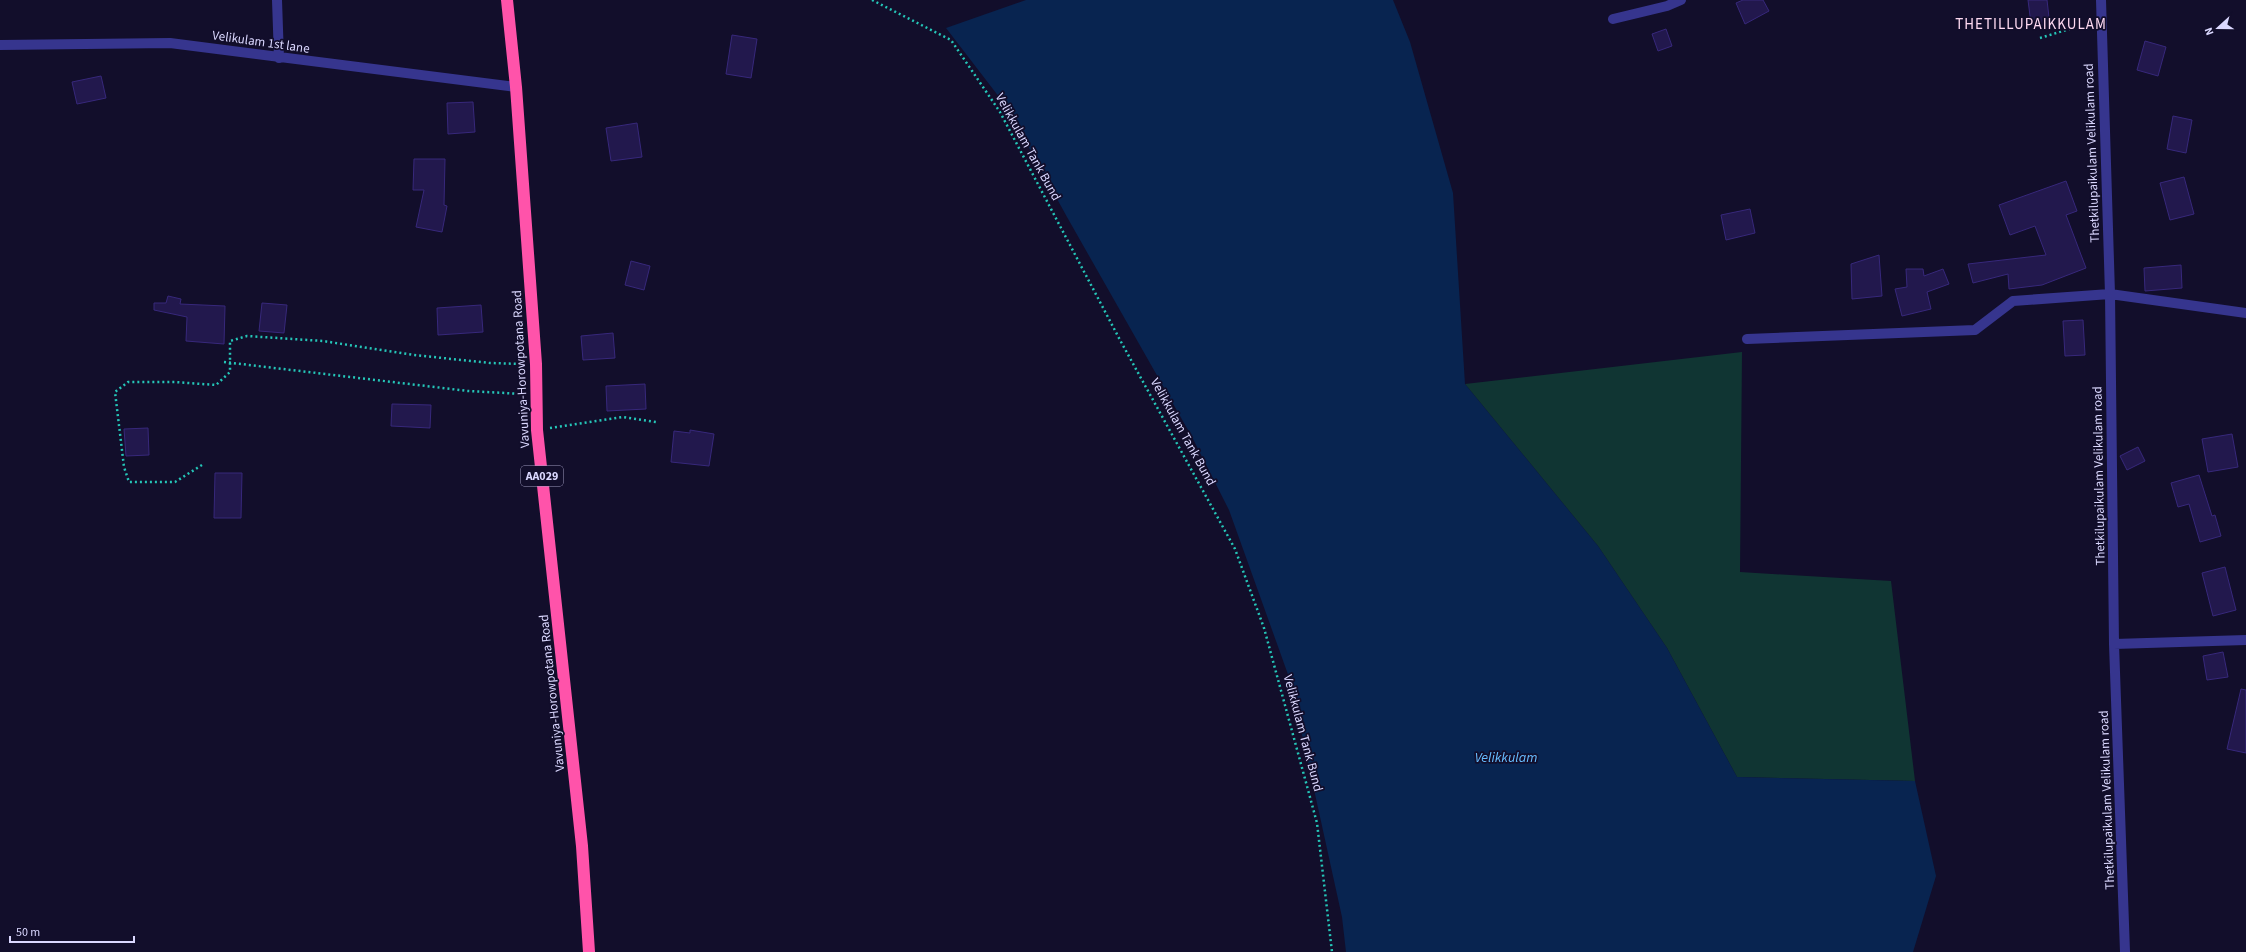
<svg xmlns="http://www.w3.org/2000/svg" width="2246" height="952" font-family="'Source Sans 3',sans-serif">
	<rect width="100%" height="100%" fill="#120e2b"/>
	<path fill="#103533" d="M 1742,352 L 1740,572 L 1891,581 L 1915,781 L 1737,777 L 1667,648 L 1598,546 L 1465,384 Z"/>
	<path fill="#082450" d="M 1026,0 L 1393,0 L 1410,42 L 1453,193 L 1465,384 L 1598,546 L 1667,648 L 1737,777 L 1915,781 L 1936,876 L 1913,952 L 1346,952 L 1342,917 L 1290,680 L 1229,510 L 1192,437 L 1067,217 L 1006,106 L 946,28 Z"/>
	<path fill="#22184d" stroke="#37287b" d="M 1743,0 L 1763,0 L 1769,11 L 1745,24 L 1736,3 Z
		M 2028,0 L 2047,0 L 2050,26 L 2031,24 Z
		M 1666,29 L 1672,46 L 1658,51 L 1652,34 Z
		M 732,35 L 757,39 L 751,78 L 726,74 Z
		M 2145,41 L 2166,47 L 2158,76 L 2137,70 Z
		M 101,76 L 106,98 L 77,104 L 72,82 Z
		M 473,102 L 475,132 L 448,134 L 447,103 Z
		M 2173,116 L 2192,120 L 2186,153 L 2167,149 Z
		M 637,123 L 642,157 L 611,161 L 606,128 Z
		M 414,159 L 445,159 L 444,205 L 447,206 L 442,232 L 416,227 L 424,190 L 413,190 Z
		M 2184,177 L 2194,214 L 2170,220 L 2160,183 Z
		M 2066,181 L 2077,211 L 2066,215 L 2086,268 L 2042,285 L 2009,289 L 2008,274 L 1973,283 L 1968,264 L 2046,255 L 2035,226 L 2010,235 L 1999,205 Z
		M 1750,209 L 1755,233 L 1726,240 L 1721,215 Z
		M 1879,255 L 1882,296 L 1852,299 L 1851,264 Z
		M 631,261 L 650,266 L 644,290 L 625,285 Z
		M 2181,265 L 2182,288 L 2145,291 L 2144,268 Z
		M 1906,269 L 1923,269 L 1924,276 L 1943,269 L 1949,284 L 1927,292 L 1931,309 L 1902,316 L 1895,289 L 1907,287 Z
		M 168,296 L 181,299 L 180,304 L 225,306 L 224,344 L 186,341 L 187,317 L 154,310 L 154,303 L 166,303 Z
		M 262,303 L 287,305 L 284,333 L 259,331 Z
		M 481,305 L 483,332 L 438,335 L 437,308 Z
		M 2083,320 L 2085,355 L 2065,356 L 2063,321 Z
		M 613,333 L 615,358 L 583,360 L 581,336 Z
		M 645,384 L 646,409 L 607,411 L 606,386 Z
		M 392,404 L 431,405 L 430,428 L 391,426 Z
		M 148,428 L 149,455 L 126,456 L 124,429 Z
		M 690,430 L 714,434 L 709,466 L 671,462 L 674,431 L 690,433 Z
		M 2232,434 L 2238,467 L 2208,472 L 2202,439 Z
		M 2138,447 L 2145,461 L 2127,470 L 2120,456 Z
		M 215,473 L 242,473 L 241,518 L 214,518 Z
		M 2199,475 L 2212,516 L 2215,515 L 2221,536 L 2200,542 L 2189,504 L 2178,507 L 2171,483 Z
		M 2225,567 L 2236,610 L 2213,616 L 2202,573 Z
		M 2223,652 L 2228,677 L 2207,680 L 2203,656 Z
		M 2241,689 L 2246,690 L 2246,753 L 2227,749 Z"/>
	<g fill="none" stroke-linecap="round" stroke-linejoin="round">
		<path stroke="#25c6b8" stroke-width="2.5" stroke-dasharray="2 3" stroke-linecap="butt" d="M 872,0 L 951,40 L 1000,112 L 1120,340 L 1235,549 L 1264,628 L 1317,823 L 1332,952
			M 2040,38 L 2076,27 L 2089,28
			M 224,362 L 468,391 L 523,394
			M 550,428 L 623,417 L 656,422
			M 202,465 L 175,482 L 129,482 L 124,467 L 115,392 L 128,382 L 175,382 L 216,385 L 230,372 L 230,341 L 247,336 L 323,341 L 414,355 L 490,363 L 522,364"/>
		<path stroke="#36358e" stroke-width="10" d="M 277,0 L 279,58
			M 2101,0 L 2110,294 L 2114,644 L 2125,952
			M 1613,19 L 1667,6 L 1681,0
			M 0,45 L 170,43 L 516,87
			M 1747,339 L 1975,330 L 2013,301 L 2110,294 L 2246,313
			M 2114,644 L 2246,640"/>
		<path stroke="#ff53aa" stroke-width="12" d="M 507,0 L 516,87 L 536,364 L 537,430 L 582,846 L 589,952"/>
	</g>
	<g text-anchor="middle" dominant-baseline="central" stroke-width="3.5" stroke-linejoin="round" paint-order="stroke">
		<rect fill="#120e2b" stroke="#9f9bbf" stroke-width="1" x="521" y="466" width="42" height="20" rx="3"/>
		<g font-size="12" font-weight="bold" fill="#dbd8ff">
			<text x="542" y="476">AA029</text>
		</g>
		<g font-size="13" fill="#dbd8ff" stroke="#120e2b">
			<text transform="translate(261 42) rotate(8)">Velikulam 1st lane</text>
			<text transform="translate(1028 147) rotate(61)">Velikkulam Tank Bund</text>
			<text transform="translate(2092 153) rotate(-92)">Thetkilupaikulam Velikulam road</text>
			<text transform="translate(521 369) rotate(-93)">Vavuniya-Horowpotana Road</text>
			<text transform="translate(1183 432) rotate(61)">Velikkulam Tank Bund</text>
			<text transform="translate(2099 476) rotate(-91)">Thetkilupaikulam Velikulam road</text>
			<text transform="translate(552 693) rotate(-96)">Vavuniya-Horowpotana Road</text>
			<text transform="translate(1303 733) rotate(75)">Velikkulam Tank Bund</text>
			<text transform="translate(2107 800) rotate(-92)">Thetkilupaikulam Velikulam road</text>
		</g>
		<g font-size="14" font-style="italic" fill="#66bcff" stroke="#120e2b">
			<text x="1506" y="758">Velikkulam</text>
		</g>
		<g font-size="15" letter-spacing="1" fill="#ffdaf2" stroke="#120e2b">
			<text x="2031" y="24">THETILLUPAIKKULAM</text>
		</g>
	</g>
	<g transform="translate(2218 28) rotate(249)" stroke="#120e2b" stroke-width="3" paint-order="stroke">
	<path d="M0-3L7 15L0 10L-7 15Z" fill="#dbd8ff"/>
	<text y="-6" font-size="11" font-weight="bold" text-anchor="middle" fill="#dbd8ff">N</text>
	</g>
	<path d="M10 936v6h124v-6" fill="none" stroke="#dbd8ff" stroke-width="2"/>
	<text x="16" y="936" font-size="12" fill="#dbd8ff" stroke="#120e2b" stroke-width="3" paint-order="stroke">50 m</text>
</svg>
